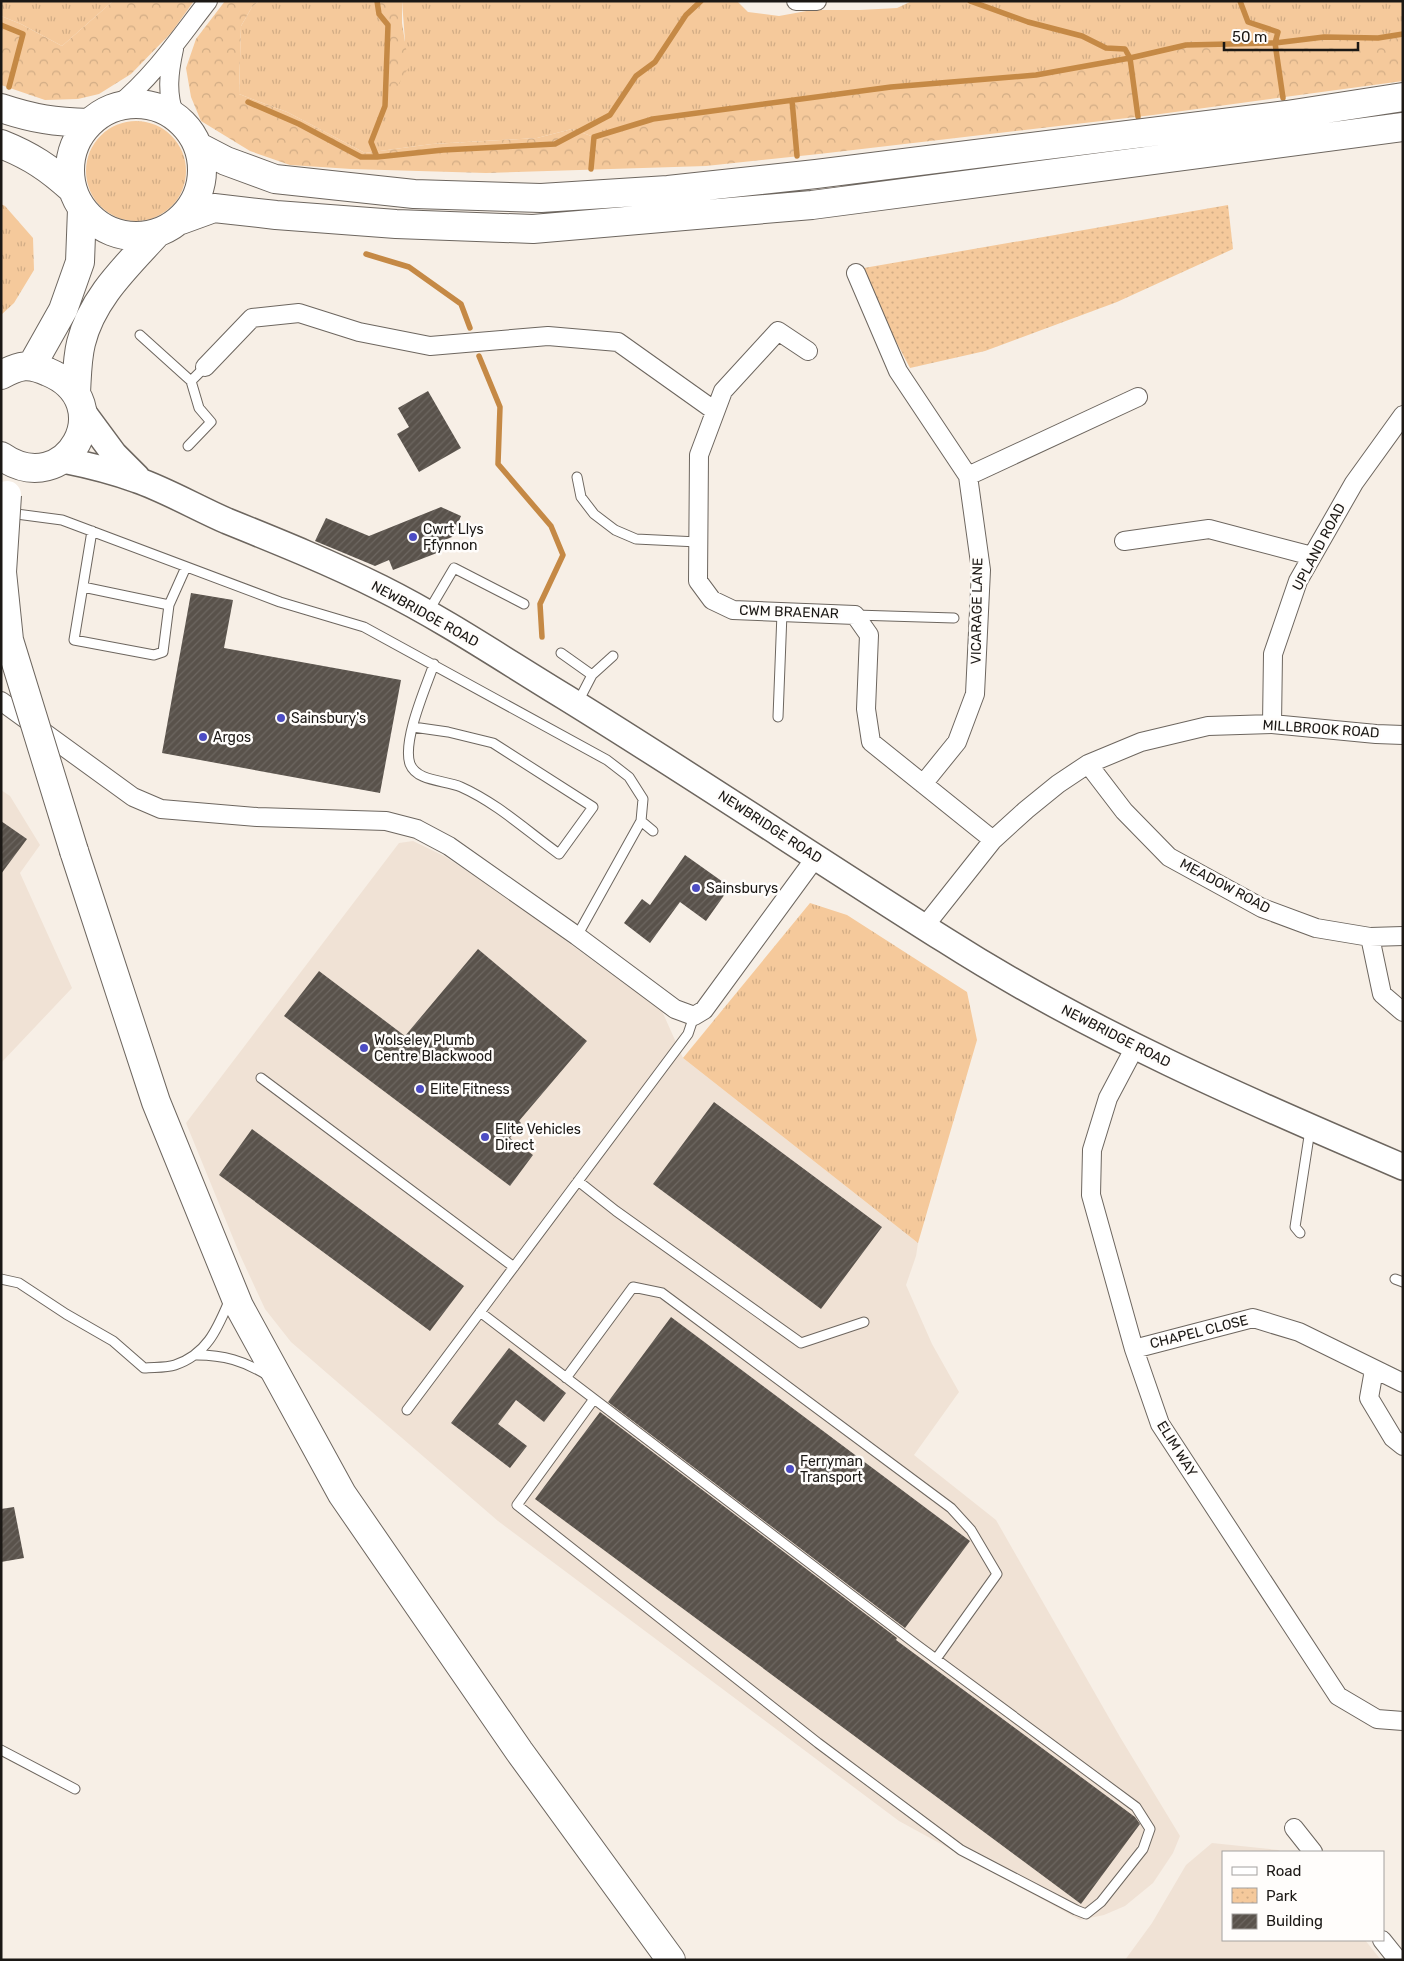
<svg xmlns="http://www.w3.org/2000/svg" width="1404" height="1961" font-family="Rubik,sans-serif">
	<defs>
		<pattern id="grass-tufts" width="24" height="20" patternUnits="userSpaceOnUse" patternTransform="scale(1.25)"><rect width="24" height="20" fill="#f5c99b"/><path d="M3 7l-1-3M5 7V3M7 7l1-3M15 17l-1-3M17 17v-4M19 17l1-3" fill="none" stroke="#d1ac85"/></pattern>
		<pattern id="forest-crowns" width="20" height="18" patternUnits="userSpaceOnUse" patternTransform="scale(1.25)"><rect width="20" height="18" fill="#f5c99b"/><path d="M2 6a3 3 0 1 1 6 0M12 15a3 3 0 1 1 6 0" fill="none" stroke="#d1ac85"/></pattern>
		<pattern id="park-dots" width="8" height="8" patternUnits="userSpaceOnUse" patternTransform="scale(1.25)"><rect width="8" height="8" fill="#f5c99b"/><path d="M2 2h.1M6 6h.1" fill="none" stroke="#d1ac85" stroke-width="1.8" stroke-linecap="round"/></pattern>
		<pattern id="building-hatch" width="6" height="6" patternUnits="userSpaceOnUse" patternTransform="scale(1.25)"><rect width="6" height="6" fill="#59524b"/><path d="M-1 1l2-2M0 6l6-6M5 7l2-2" fill="none" stroke="#6d6761"/></pattern>
	</defs>
	<rect width="100%" height="100%" fill="#f7efe6"/>
	<path fill="#f0e2d5" d="M 1,790 L 10,796 L 40,845 L 20,873 L 72,988 L 1,1063 Z
		M 413,841 L 444,856 L 496,890 L 662,1011 L 683,1058 L 918,1243 L 916,1256 L 906,1285 L 932,1344 L 959,1392 L 914,1455 L 996,1520 L 1120,1737 L 1180,1836 L 1173,1853 L 1153,1883 L 1125,1906 L 1104,1915 L 1080,1920 L 899,1821 L 498,1521 L 291,1342 L 265,1309 L 240,1255 L 186,1123 L 399,843 Z
		M 1212,1843 L 1278,1850 L 1282,1852 L 1223,1852 L 1223,1940 L 1365,1940 L 1381,1960 L 1125,1960 L 1152,1923 L 1186,1865 Z"/>
	<path fill="url(#grass-tufts)" d="M 1,1 L 113,1 L 62,46 L 21,24 L 1,16 Z
		M 259,1 L 377,1 L 379,14 L 388,25 L 385,104 L 405,41 L 402,1 L 737,1 L 748,12 L 779,16 L 812,10 L 860,10 L 897,8 L 912,1 L 970,1 L 978,4 L 979,1 L 1403,1 L 1403,34 L 1378,38 L 1324,37 L 1275,43 L 1186,45 L 1130,58 L 1036,75 L 891,87 L 653,119 L 594,137 L 572,129 L 537,138 L 432,144 L 365,153 L 287,112 L 239,94 L 241,26 L 252,7 Z
		M86 171a50 50 0 1 1 100 0a50 50 0 1 1-100 0Z
		M 1,204 L 5,206 L 33,238 L 34,270 L 14,303 L 1,315 Z
		M 810,903 L 847,915 L 967,992 L 977,1040 L 918,1243 L 683,1058 Z"/>
	<path fill="url(#forest-crowns)" d="M 113,1 L 194,1 L 171,33 L 131,74 L 99,94 L 78,99 L 45,100 L 1,85 L 1,16 L 21,24 L 62,46 Z
		M 225,1 L 259,1 L 252,7 L 241,26 L 239,94 L 287,112 L 365,153 L 432,144 L 537,138 L 572,129 L 594,137 L 653,119 L 891,87 L 1036,75 L 1130,58 L 1186,45 L 1275,43 L 1324,37 L 1378,38 L 1403,34 L 1403,81 L 1153,115 L 819,154 L 706,166 L 486,173 L 351,169 L 290,165 L 250,151 L 201,121 L 191,97 L 186,68 L 196,39 Z
		M 377,1 L 402,1 L 402,23 L 409,67 L 385,106 L 388,25 L 379,14 Z"/>
	<path fill="url(#park-dots)" d="M 1228,205 L 1233,249 L 1117,302 L 985,351 L 910,368 L 858,269 Z"/>
	<g fill="none" stroke-linecap="round" stroke-linejoin="round">
		<path stroke="#c58945" stroke-width="5.5" d="M 970,1 L 1028,22 L 1082,36 L 1106,48 L 1125,49 L 1130,58 L 1138,117
			M 1240,1 L 1248,22 L 1278,32 L 1275,43 L 1283,98
			M 1,25 L 23,34 L 9,87
			M 792,100 L 797,156
			M 248,102 L 299,124 L 361,157 L 377,157 L 443,150 L 555,144 L 610,115 L 636,76 L 655,62 L 686,15 L 701,1
			M 377,157 L 371,142 L 385,106 L 388,25 L 379,14 L 377,1
			M 591,169 L 594,137 L 653,119 L 891,87 L 1036,75 L 1130,58 L 1186,45 L 1275,43 L 1324,37 L 1378,38 L 1403,34
			M 366,254 L 409,267 L 461,304 L 470,328
			M 479,356 L 500,407 L 498,464 L 551,526 L 563,555 L 540,604 L 542,637"/>
	</g>
	<path fill="url(#building-hatch)" d="M 428,391 L 461,448 L 419,472 L 397,434 L 409,427 L 398,408 Z
		M 441,507 L 461,516 L 452,537 L 437,543 L 442,551 L 393,570 L 389,560 L 375,566 L 315,541 L 326,518 L 369,536 Z
		M 191,593 L 233,600 L 224,648 L 401,680 L 380,793 L 162,753 Z
		M 1,821 L 27,839 L 1,874 Z
		M 685,855 L 730,887 L 706,921 L 680,902 L 650,943 L 624,923 L 642,899 L 650,905 Z
		M 478,949 L 587,1041 L 519,1121 L 521,1123 L 510,1138 L 533,1155 L 510,1186 L 284,1016 L 319,971 L 405,1036 Z
		M 714,1102 L 882,1227 L 821,1309 L 653,1184 Z
		M 252,1129 L 464,1286 L 430,1331 L 219,1175 Z
		M 671,1317 L 970,1541 L 905,1628 L 608,1402 Z
		M 509,1348 L 566,1393 L 544,1422 L 516,1400 L 498,1424 L 527,1446 L 510,1468 L 451,1423 Z
		M 600,1412 L 897,1638 L 896,1640 L 1135,1817 L 1140,1824 L 1081,1904 L 535,1499 Z
		M 14,1507 L 24,1558 L 1,1562 L 1,1509 Z"/>
	<g fill="none" stroke-linecap="round" stroke-linejoin="round">
		<defs>
			<path id="lane" d="M 140,335 L 191,381 L 205,367
				M 188,446 L 211,422 L 199,408 L 191,381
				M 577,477 L 581,497 L 594,514 L 615,530 L 636,539 L 698,542
				M 9,513 L 62,520 L 280,602 L 364,627 L 607,760 L 629,777 L 643,799 L 641,821 L 577,936
				M 92,531 L 74,640 L 154,655 L 163,652 L 169,605 L 186,567
				M 83,587 L 169,605
				M 428,612 L 454,568 L 524,604
				M 855,615 L 954,618
				M 561,653 L 592,675
				M 578,702 L 592,675 L 613,656
				M 778,717 L 782,613
				M 413,727 L 448,732 L 493,743 L 593,807 L 559,854 C 527,831 497,803 461,787 C 446,780 417,782 410,764 C 402,741 426,687 434,664
				M 641,821 L 653,831
				M 261,1078 L 514,1267
				M 578,1181 L 616,1211 L 801,1343 L 864,1322
				M 1300,1233 L 1295,1227 L 1310,1130
				M 1,1279 L 19,1283 L 66,1314 L 113,1341 L 144,1368 C 154,1367 166,1368 175,1365 C 208,1354 218,1327 230,1299
				M 1395,1279 L 1403,1282
				M 480,1312 L 917,1645 L 1136,1807 L 1150,1829 L 1143,1849 L 1101,1902 L 1086,1914 L 1076,1910 L 961,1850 L 818,1743 L 517,1505 L 594,1399
				M 197,1355 C 224,1355 244,1361 267,1375
				M 566,1378 L 633,1287 L 662,1293 L 951,1508 L 971,1530 L 997,1574 L 936,1659
				M 407,1410 L 688,1034 L 694,1016
				M 1,1750 L 75,1789"/>
			<path id="street" d="M 796,1 L 817,1
				M 174,49 C 169,72 166,94 175,116
				M 117,106 C 154,76 179,38 208,1
				M 856,273 L 898,371 L 968,476 L 981,570 L 975,694 L 957,742 L 923,784
				M 808,351 L 778,331 L 723,391 L 699,455 L 698,581 L 712,600 L 733,610 L 855,615 L 869,635 L 866,709 L 871,742 L 993,840
				M 205,367 L 252,318 L 299,313 L 359,332 L 430,346 L 548,336 L 618,342 L 715,411
				M 968,476 L 1138,397
				M 1124,541 L 1209,529 L 1312,556
				M 1,701 L 133,797 L 161,809 L 257,817 L 386,821 L 417,829 L 449,846 L 577,936 L 675,1009 L 694,1016 L 704,1010 L 816,857
				M 1272,724 L 1273,654 L 1298,581 L 1354,483 L 1403,415
				M 1088,764 L 1124,811 L 1169,857 L 1262,908 L 1316,928 L 1370,937 L 1403,936
				M 924,927 L 993,840 L 1026,810 L 1058,784 L 1088,764 L 1141,742 L 1208,726 L 1272,724 L 1376,734 L 1403,735
				M 1370,937 L 1382,994 L 1403,1012
				M 1135,1047 L 1108,1098 L 1092,1150 L 1091,1195 L 1134,1349 L 1160,1424 L 1338,1696 L 1377,1719 L 1403,1721
				M 1134,1349 L 1253,1318 L 1299,1332 L 1403,1383
				M 1374,1370 L 1369,1398 L 1393,1438 L 1403,1446
				M 1294,1828 L 1313,1852
				M 1382,1940 L 1398,1960"/>
			<path id="secondary" d="M 83,412 L 114,454 L 137,477
				M 63,460 C 88,465 113,471 137,480 C 166,490 197,508 227,521 C 279,542 331,563 381,588 C 445,620 504,660 565,697 C 693,776 818,860 945,940 C 1089,1032 1246,1100 1403,1167"/>
			<path id="primary" d="M70 170a66 66 0 1 1 132 0a66 66 0 1 1-132 0Z
				M 1,108 C 34,119 55,122 89,123
				M 1,144 C 31,156 49,168 72,189
				M 199,147 L 226,161 L 275,179 L 414,194 L 541,198 L 668,190 L 816,174 L 1287,115 L 1403,97
				M 181,220 L 214,208 L 276,215 L 396,224 L 533,229 L 812,205 L 1403,127
				M 32,365 L 63,310 L 80,262 L 82,209
				M 1,375 C 20,365 28,363 48,372 C 121,402 67,502 1,456
				M 76,393 C 77,376 77,359 81,343 C 92,298 127,266 157,233
				M 74,851 L 156,1102 L 239,1306 L 342,1494 L 519,1751 L 671,1960"/>
		</defs>
		<use href="#lane" stroke="#6d665f" stroke-width="11"/>
		<use href="#street" stroke="#6d665f" stroke-width="20"/>
		<use href="#secondary" stroke="#6d665f" stroke-width="28"/>
		<use href="#primary" stroke="#6d665f" stroke-width="30"/>
		<use href="#lane" stroke="#fff" stroke-width="9"/>
		<use href="#street" stroke="#fff" stroke-width="18"/>
		<use href="#secondary" stroke="#fff" stroke-width="25"/>
		<use href="#primary" stroke="#fff" stroke-width="28"/>
		<defs>
			<path id="primary-bridge" d="M 7,495 L 2,572 L 9,640 L 74,851"/>
		</defs>
		<use href="#primary-bridge" stroke="#6d665f" stroke-width="30" stroke-linecap="butt"/>
		<use href="#primary-bridge" stroke="#fff" stroke-width="28"/>
	</g>
	<g fill="#4c4cc3" stroke="#fffdfb" stroke-width="2">
		<circle cx="413" cy="537" r="5"/>
		<circle cx="281" cy="718" r="5"/>
		<circle cx="203" cy="737" r="5"/>
		<circle cx="696" cy="888" r="5"/>
		<circle cx="364" cy="1048" r="5"/>
		<circle cx="420" cy="1089" r="5"/>
		<circle cx="485" cy="1137" r="5"/>
		<circle cx="790" cy="1469" r="5"/>
	</g>
	<g text-anchor="middle" dominant-baseline="central" stroke-width="5" stroke-linejoin="round" paint-order="stroke">
		<g font-size="14" fill="#1b1815" stroke="#fffdfb" text-anchor="start">
			<text x="423" y="529">Cwrt Llys<tspan x="423" dy="16">Ffynnon</tspan></text>
			<text x="291" y="718">Sainsbury's</text>
			<text x="213" y="737">Argos</text>
			<text x="706" y="888">Sainsburys</text>
			<text x="374" y="1040">Wolseley Plumb<tspan x="374" dy="16">Centre Blackwood</tspan></text>
			<text x="430" y="1089">Elite Fitness</text>
			<text x="495" y="1129">Elite Vehicles<tspan x="495" dy="16">Direct</tspan></text>
			<text x="800" y="1461">Ferryman<tspan x="800" dy="16">Transport</tspan></text>
		</g>
		<g font-size="14" fill="#1b1815" stroke="#fffdfb">
			<text transform="translate(1319 547) rotate(-62)">UPLAND ROAD</text>
			<text transform="translate(977 611) rotate(-89)">VICARAGE LANE</text>
			<text transform="translate(789 612) rotate(2)">CWM BRAENAR</text>
			<text transform="translate(425 614) rotate(29)">NEWBRIDGE ROAD</text>
			<text transform="translate(1321 729) rotate(4)">MILLBROOK ROAD</text>
			<text transform="translate(770 827) rotate(33)">NEWBRIDGE ROAD</text>
			<text transform="translate(1225 886) rotate(28)">MEADOW ROAD</text>
			<text transform="translate(1116 1036) rotate(27)">NEWBRIDGE ROAD</text>
			<text transform="translate(1199 1332) rotate(-14)">CHAPEL CLOSE</text>
			<text transform="translate(1177 1449) rotate(58)">ELIM WAY</text>
		</g>
	</g>
	<rect width="1404" height="1961" fill="none" stroke="#1b1815" stroke-width="5"/>
	<rect x="1222" y="1851" width="162" height="90" fill="#fffdfb" stroke="#a4a19f"/>
	<rect x="1232" y="1867" width="25" height="8" fill="#ffffff" stroke="#a4a19f"/>
	<text x="1266" y="1876" font-size="15" fill="#1b1815">Road</text>
	<rect x="1232" y="1888" width="25" height="15" fill="url(#park-dots)" stroke="#a4a19f"/>
	<text x="1266" y="1901" font-size="15" fill="#1b1815">Park</text>
	<rect x="1232" y="1914" width="25" height="15" fill="url(#building-hatch)" stroke="#a4a19f"/>
	<text x="1266" y="1926" font-size="15" fill="#1b1815">Building</text>
	<path d="M1224 42v8h134v-8" fill="none" stroke="#1b1815" stroke-width="2.5"/>
	<text x="1232" y="42" font-size="15" fill="#1b1815" stroke="#fffdfb" stroke-width="4" paint-order="stroke">50 m</text>
</svg>
